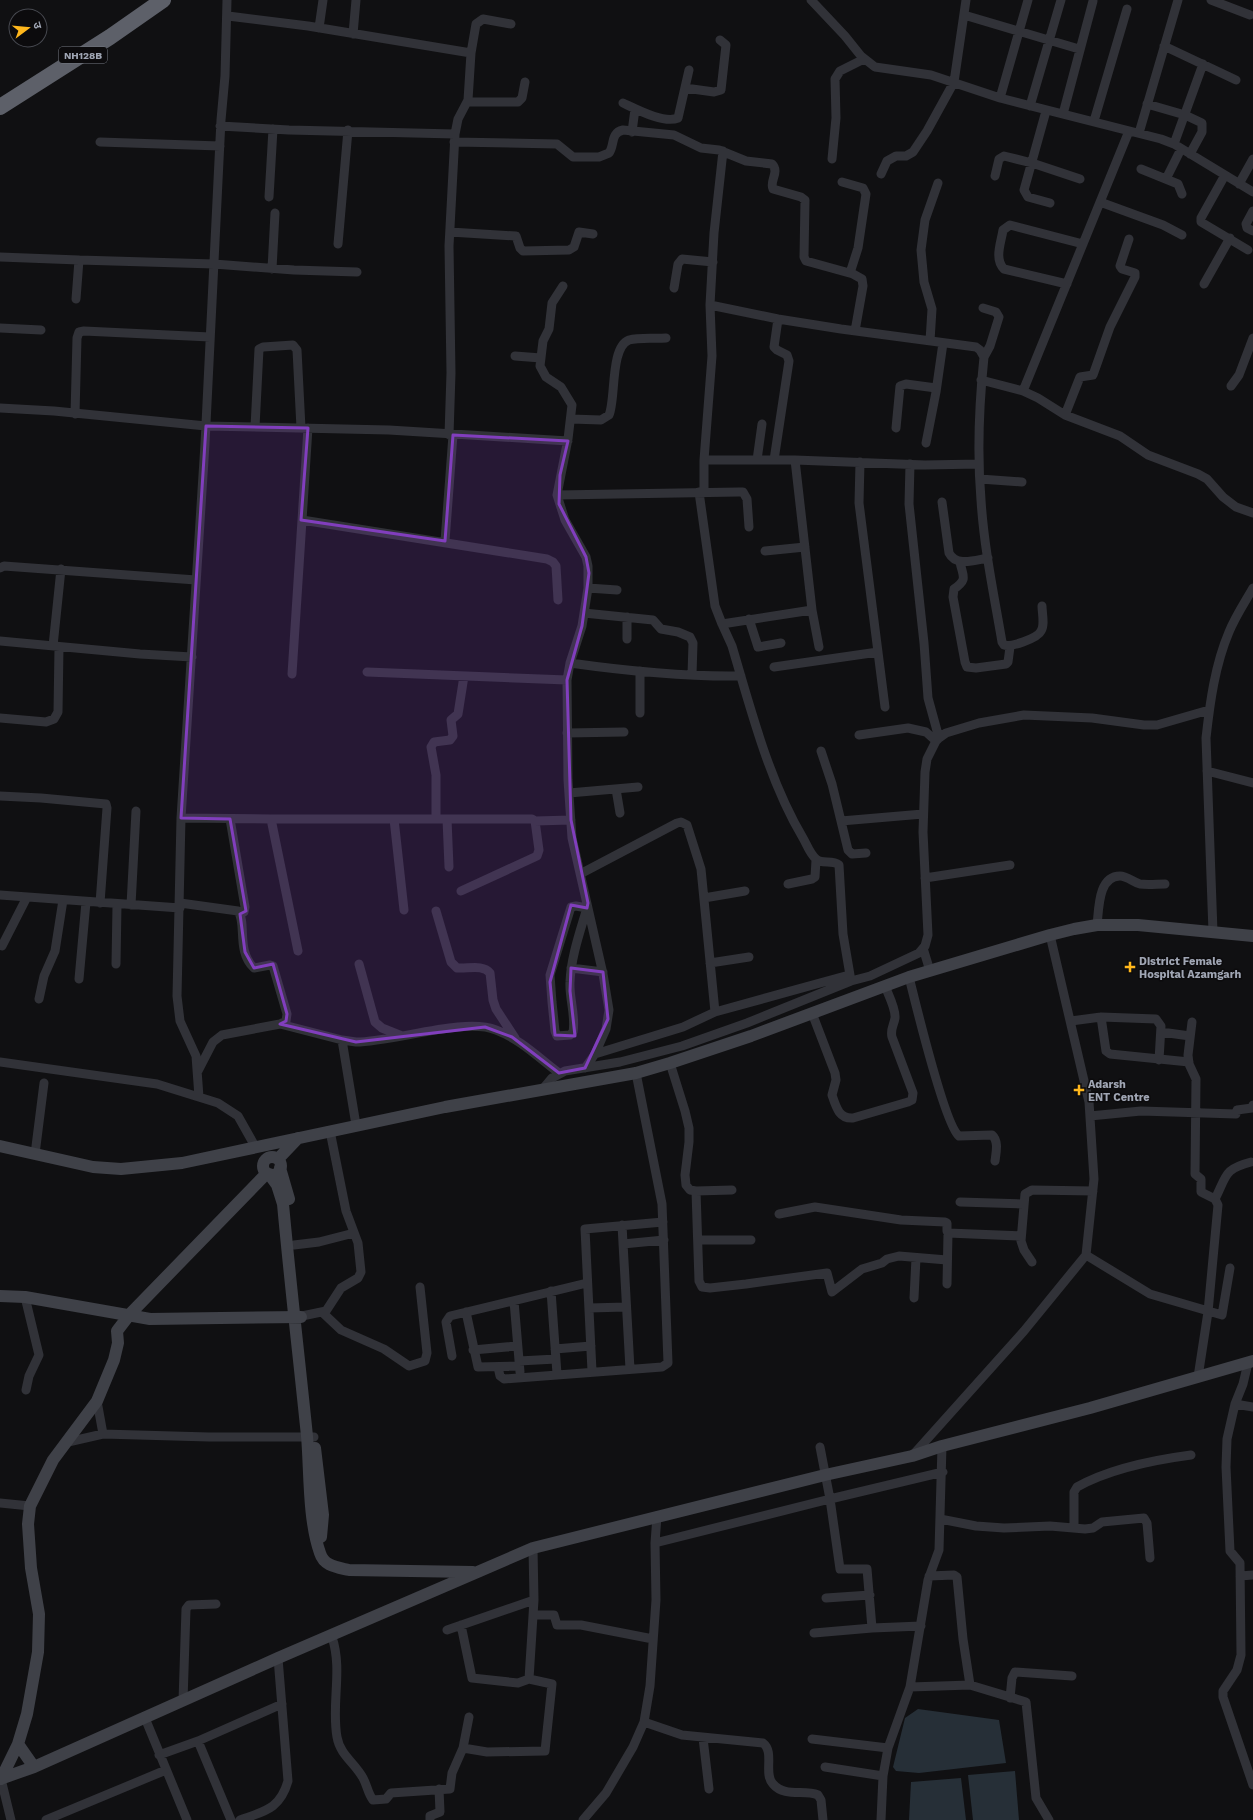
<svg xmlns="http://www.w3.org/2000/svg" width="1253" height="1820" font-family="'Work Sans','Noto Sans Devanagari',sans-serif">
	<rect width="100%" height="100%" fill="#101012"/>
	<path fill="#262f37" d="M 918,1709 L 999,1720 L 1006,1763 L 919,1773 L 896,1771 L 893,1767 L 905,1718 Z
		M 1015,1771 L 1019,1820 L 973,1820 L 968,1775 Z
		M 961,1778 L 966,1820 L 909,1820 L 911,1782 Z"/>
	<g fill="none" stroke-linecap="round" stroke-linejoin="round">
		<path stroke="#313238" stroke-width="9" d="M 811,0 L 845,36 L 861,56 L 875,67 L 931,75 L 1000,98 L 1161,139 L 1174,144 L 1253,192
			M 1211,0 L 1250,15
			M 964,15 L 1079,49
			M 228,16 L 308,26 L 471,53
			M 319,28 L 323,0
			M 353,34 L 356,0
			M 1164,46 L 1236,80
			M 685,88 L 714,92 L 721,90 L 726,45 L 720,40
			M 1000,98 L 1028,0
			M 467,102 L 518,102 L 522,98 L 525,82
			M 623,103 C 636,109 664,124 678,118 L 689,70
			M 1147,104 L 1185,115 L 1202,123 L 1202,132 L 1190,154
			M 1030,106 L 1061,0
			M 1046,111 L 1024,190 L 1028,197 L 1050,203
			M 1063,114 L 1093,1
			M 1094,121 L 1127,9
			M 220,126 L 289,130 L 455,134
			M 632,132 L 635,109
			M 1139,133 L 1178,0
			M 100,142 L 220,146
			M 454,142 L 557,144 L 573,157 L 599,157 L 609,153 C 615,145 610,133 623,130 L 674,135 L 701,148 L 719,150 L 746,161 L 772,164 C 780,172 769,181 773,189 L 801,197 L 805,200 L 804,257 L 806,261 L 853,274 L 862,279 L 863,286 L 855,331
			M 1174,144 L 1203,64
			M 832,159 L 836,118 L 835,79 L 840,71 L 864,59
			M 1141,169 L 1178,184 L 1182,194
			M 881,174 L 887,161 L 896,156 L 906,156 L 913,152 L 927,131 L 954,82 L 966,0
			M 1225,175 L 1201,218 L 1201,222 L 1248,250
			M 995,176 L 999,159 L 1004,156 L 1032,163 L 1080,179
			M 1166,179 L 1181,149
			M 842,182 L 863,188 L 866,194 L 858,248 L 850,273
			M 1239,184 L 1253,159
			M 269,197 L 273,129
			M 1100,202 L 1163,225 L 1182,235
			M 1253,211 L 1246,224 L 1247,228 L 1253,231
			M 450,232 L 516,236 L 520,248 L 523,251 L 569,250 L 574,247 L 579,232 L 593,234
			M 338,244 L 348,130
			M 0,257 L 79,260 L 76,299
			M 79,260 L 214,264 L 294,270 L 357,272
			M 272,269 L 275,213
			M 1067,284 L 1004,269 C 994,259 1001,243 1003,230 L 1010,225 L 1083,244
			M 1204,284 L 1230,238
			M 563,286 L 552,303 L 549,329 L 543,341 L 540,366 L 546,377 L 561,387 L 572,405 L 568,439 L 557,495 L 565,520 L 586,557 L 588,566 L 588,588 L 582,626 L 570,663
			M 674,288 L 678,264 L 682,259 L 713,262
			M 710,305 L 778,319 L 841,329 L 976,347 L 980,350 L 984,357 C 979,405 977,453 981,500 C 984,548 994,595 1002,642 L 1004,645 C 1010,648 1038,638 1041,631 C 1045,625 1042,613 1042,606
			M 983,308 L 996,312 L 999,317 L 990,346 L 984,357
			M 0,328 L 41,330
			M 930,341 L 932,309 L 924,282 L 921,250 L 925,220 L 938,183
			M 515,356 L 541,358
			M 981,380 L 1023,391 L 1038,398 L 1065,415 L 1120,436 L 1148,455 L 1198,474 L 1207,479 L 1223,497 L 1236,507 L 1253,513
			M 1231,386 L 1239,375 L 1253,338
			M 1023,391 L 1129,131
			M 0,408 L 54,411 L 206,426 L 389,430 L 568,441
			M 75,414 L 77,338 L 79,332 L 84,331 L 210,337
			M 1065,415 L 1080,377 L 1093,375 L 1110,327 L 1135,277 L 1135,273 L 1122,269 L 1120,266 L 1129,239
			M 571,419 L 601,420 L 609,415 C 616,399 610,347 629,340 C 640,337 655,339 666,338
			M 255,427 L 259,349 L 263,347 L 293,345 L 297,350 L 301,428
			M 896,428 L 900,386 L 906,384 L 936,388
			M 449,435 L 451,373 L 449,246 L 455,134 L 458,119 L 468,100 L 471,53 L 476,24 L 483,19 L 511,24
			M 926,443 L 936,392 L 943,343
			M 704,460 L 712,356 L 710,305 L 714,233 L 723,151
			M 757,460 L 762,424
			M 774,460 L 789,361 L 787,355 L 777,350 L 774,347 L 778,319
			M 860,462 L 859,503 L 885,707
			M 910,464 L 909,504 L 924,643 L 928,698 L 939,738
			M 980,479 L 1022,482
			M 704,491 L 704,460 L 795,460
			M 699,492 L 715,606 L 722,624 L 812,610 L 795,460 L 925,465 L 979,464
			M 557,495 L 739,492 L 743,492 L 747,499 L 749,527
			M 942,502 L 949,553 C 956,567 975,560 988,558
			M 302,520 L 547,559 L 553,562 L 556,566 L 558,600
			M 445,541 L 453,435
			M 765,551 L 805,547
			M 960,562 C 963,577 968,579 954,589 L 953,597 L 965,662 L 967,667 L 976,668 L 1006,664 L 1008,662 L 1010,647
			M 0,568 L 4,566 L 196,580
			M 588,588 L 617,590
			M 812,610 L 819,647
			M 584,613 L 653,620 L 661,629 L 678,632 L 690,637 L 693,643 L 692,675
			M 749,619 L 758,647 L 781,643
			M 722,624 L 732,646 C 751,710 769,781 803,838 C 807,845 810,854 816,859 C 822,865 832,859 839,865 L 843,934 L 851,981
			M 627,639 L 627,617
			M 0,641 L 140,654 L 192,657
			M 53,646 L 61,569
			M 774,667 L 878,652
			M 367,672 L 567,680
			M 292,674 L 308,428
			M 640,713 L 640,671
			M 0,718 L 46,722 L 54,719 L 58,712 L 59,647
			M 567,733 L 624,732
			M 859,735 L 908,728 L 926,732 L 936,741
			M 821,751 L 832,784 L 848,850 L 852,854 L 866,853
			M 1207,771 L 1253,783
			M 616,789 L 620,813
			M 569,793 L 638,787
			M 0,796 L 41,798 L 106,804 L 107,808 L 100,903
			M 181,818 L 271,819 L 298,951
			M 230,819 L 245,907 L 244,912 L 240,914
			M 271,819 L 532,819 L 535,821 L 539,850 L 537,856 L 461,891
			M 394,819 L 404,910
			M 436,819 L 436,775 L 431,747 L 434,742 L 450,740 L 453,736 L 451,720 L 458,714 L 464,676
			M 447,819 L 449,867
			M 535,821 L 571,820
			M 841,821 L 923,814
			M 582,873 L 677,823 L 681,822 L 687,825 L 701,869 L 715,1012 L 683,1027 L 595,1054 L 585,1068
			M 925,878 L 1010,865
			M 788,884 L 812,879 L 815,877 L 816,860
			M 0,895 L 180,908
			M 704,898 L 745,891
			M 180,903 L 238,911 C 247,923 236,951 254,968 L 270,965 L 273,966 L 287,1014 L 286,1021 L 280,1024 L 222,1035 L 213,1042 L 198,1071
			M 131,905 L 136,811
			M 587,908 L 576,906 L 571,907 L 550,975 L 552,1002 L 555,1031 L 557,1036 L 570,1035 L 573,1032 C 576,1016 569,998 570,982 C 571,957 580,932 587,908 L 587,906
			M 436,911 L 451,962 L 457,968 C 468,969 483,964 490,973 L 493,1000 L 496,1009 L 515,1038
			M 1097,925 C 1099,909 1098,876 1120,876 C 1127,876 1133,882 1140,884 C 1148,885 1157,884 1165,884
			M 1213,932 L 1206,738 C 1210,702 1215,665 1229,632 C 1235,617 1245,602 1253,588
			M 2,946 L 27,897
			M 923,948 L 930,971
			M 710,963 L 749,957
			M 116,964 L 117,905
			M 359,964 L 375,1022 L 382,1028 L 402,1036
			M 571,968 L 603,972
			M 909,977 C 915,1001 945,1126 959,1136 L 992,1135 C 999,1141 996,1153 995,1161
			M 79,979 L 86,902
			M 39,999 L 44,976 L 55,951 L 63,900
			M 715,1012 L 849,975
			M 812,1013 L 835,1073 L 836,1080 L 832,1095 C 836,1107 839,1119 853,1118 L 908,1102 L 912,1100 L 913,1093 L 892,1037 C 890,1029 894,1025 895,1018 C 896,1009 888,994 885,986
			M 1101,1017 L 1106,1051 L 1110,1054 L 1189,1062
			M 1071,1021 L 1101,1017 L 1156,1019 L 1161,1026 L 1159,1060
			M 1192,1022 L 1188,1055 L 1189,1064 L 1196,1079 L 1195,1174 L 1201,1179 L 1201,1192 L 1215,1199 L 1218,1205 L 1208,1312 L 1198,1377
			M 280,1024 L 342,1040 L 356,1042 C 394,1042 465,1017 496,1030 C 520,1039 539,1058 559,1073
			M 1161,1032 L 1190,1036
			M 342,1040 L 356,1125
			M 595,1054 L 606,1029 L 609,1010 L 603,974 L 572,838 L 568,780 L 567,680 L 570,663 C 627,671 684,677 741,676
			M 0,1062 L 157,1084 L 218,1103 L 238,1116 L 256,1148
			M 670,1063 L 685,1111 L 689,1128 L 689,1142 L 685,1175 L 686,1185 L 690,1190 L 696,1191 L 732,1190
			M 542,1090 L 552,1078 L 565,1071 L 620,1062 L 682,1046 L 747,1023 L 851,981 L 870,976 L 919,953 L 925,946 L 928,935 L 923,832 L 925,772 L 927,759 L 936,741 L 939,738 L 946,733 L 979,723 L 1024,715 L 1092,718 L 1144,725 L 1157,725 L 1209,710
			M 199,1097 L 196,1056 L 180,1021 L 177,996 L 181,818 L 205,444 L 221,120 L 225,76 L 227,0
			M 1090,1116 L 1141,1111 L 1236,1114 L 1237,1110 L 1252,1108 L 1253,1105
			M 35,1154 L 44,1083
			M 696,1191 L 699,1281 L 702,1287 L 710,1288 L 746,1284 L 827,1273 L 832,1292 L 862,1269 L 882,1263 L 887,1259 L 899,1256 L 947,1260
			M 1215,1199 C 1227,1175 1224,1169 1251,1162
			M 960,1202 L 1023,1204
			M 779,1214 L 815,1207 L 901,1220 L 945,1222 L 947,1223 L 947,1231 L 948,1233 L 1021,1236
			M 622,1225 L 630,1369
			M 699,1240 L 751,1240
			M 623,1244 L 664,1240
			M 294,1245 L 319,1242 L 354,1233
			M 1086,1255 L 1150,1294 L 1222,1315 L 1230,1268
			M 1032,1262 L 1024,1250 L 1021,1241 L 1025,1194 L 1032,1190 L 1093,1191
			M 947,1284 L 948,1233
			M 551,1291 L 557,1374
			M 25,1297 L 39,1355 L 29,1376 L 26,1390
			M 914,1298 L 916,1258
			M 514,1301 L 520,1372
			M 589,1308 L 626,1307
			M 466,1312 L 478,1367 L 519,1366
			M 323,1313 L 341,1330 L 384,1349 L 409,1366 L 425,1361 L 427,1353 L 420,1287
			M 302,1316 L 326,1311 L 341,1288 L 358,1278 L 361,1272 L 358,1243 L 346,1211 L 330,1131
			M 555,1349 L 591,1346
			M 473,1350 L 517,1346
			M 452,1356 L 446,1322 L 450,1316 L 587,1283
			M 519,1361 L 556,1359
			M 1248,1363 L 1243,1384 L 1235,1404 L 1227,1439 L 1226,1467 L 1230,1551 L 1240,1563 L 1241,1655 L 1237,1670 L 1223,1691 L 1223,1697 L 1253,1785
			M 498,1367 L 500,1376 L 504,1379 L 662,1367 L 668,1363 L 662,1204 L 636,1073
			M 592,1371 L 585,1229 L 663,1222
			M 97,1401 L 103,1434
			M 1235,1404 L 1253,1407
			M 68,1442 L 103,1434 L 209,1437 L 314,1437
			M 820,1447 L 830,1499 L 943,1472
			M 912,1456 L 1024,1331 L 1086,1255 L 1094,1179 L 1089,1102 L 1050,935
			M 0,1503 L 30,1506
			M 940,1519 L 976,1526 L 1004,1528 L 1050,1526 L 1085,1529 L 1093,1528 L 1102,1522 L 1144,1518 L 1147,1523 L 1150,1558
			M 1074,1528 L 1074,1492 L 1077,1487 C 1111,1468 1153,1460 1191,1455
			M 655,1543 L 830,1499 L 840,1569 L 867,1569 L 872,1628 L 921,1626
			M 929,1576 L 954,1575 L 957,1577 L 963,1639 L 970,1685
			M 1240,1576 L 1253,1575
			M 826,1598 L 870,1595
			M 533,1615 L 554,1615 L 557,1625 L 581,1625 L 653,1639
			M 461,1625 L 472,1678 L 518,1683 L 529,1679 L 534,1600 L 533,1548
			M 447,1630 L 534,1600
			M 814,1633 L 872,1628
			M 332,1637 C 343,1670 331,1704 337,1737 C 340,1755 355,1763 363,1778 C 367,1785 368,1794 373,1800 L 386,1799 L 391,1793 L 450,1789 L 452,1773 L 463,1748 L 469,1717
			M 910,1687 L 970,1685 L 1026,1702 L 1036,1798 L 1049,1820
			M 1010,1698 L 1012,1678 L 1015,1672 L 1072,1676
			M 183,1701 L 186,1609 L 189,1605 L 216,1604
			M 145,1718 L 187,1820
			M 644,1722 L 682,1735 L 763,1743 C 775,1752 763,1774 773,1784 C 785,1798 804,1789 818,1795 L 821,1800 L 823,1820
			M 703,1738 L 709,1789
			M 812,1739 L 888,1748
			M 198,1741 L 231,1820
			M 463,1748 L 487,1752 L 545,1751 L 552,1684 L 529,1679
			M 159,1755 L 198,1741 L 282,1704
			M 825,1767 L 883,1776
			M 1,1779 L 11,1820
			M 46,1820 L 166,1770
			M 240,1820 C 265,1811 280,1809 288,1781 L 278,1658
			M 430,1820 L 430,1816 L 440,1812 L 439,1789
			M 583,1820 L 606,1793 L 633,1747 L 644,1722 L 650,1686 L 656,1600 L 655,1543 L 657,1516
			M 881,1820 L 883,1776 L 888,1748 L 910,1687 L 928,1580 L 939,1550 L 942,1446"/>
		<path stroke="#3f4148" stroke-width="12" d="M 0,1146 L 93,1167 L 121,1169 L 182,1163 L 445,1107 L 636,1073 L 670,1063 L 751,1036 L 909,977 L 1050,935 L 1074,929 L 1097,925 L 1138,925 L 1253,936
			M263 1166a9 9 0 1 1 18 0a9 9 0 1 1-18 0Z
			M 278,1159 L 298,1138
			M 280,1168 L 289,1199
			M 269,1174 L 277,1185 L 283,1204 C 290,1281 299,1358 307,1436 C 310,1471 308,1519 320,1553 C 324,1566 336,1567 349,1570 L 473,1572
			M 0,1296 L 25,1297 L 150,1319 L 301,1317
			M 315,1448 L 323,1515 L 321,1537
			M 18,1744 L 34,1767
			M 0,1779 L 34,1767 L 278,1658 L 533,1548 L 825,1475 L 912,1456 L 942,1446 L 1090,1408 L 1253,1361
			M 1,1779 L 18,1744 L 27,1714 L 38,1652 L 39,1614 L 31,1568 L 28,1524 L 30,1506 L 53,1460 L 97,1401 L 114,1360 L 118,1343 L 117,1331 L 130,1314 L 267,1173"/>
		<path stroke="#5d6069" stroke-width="16" d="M 0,107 L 110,37 L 163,0"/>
	</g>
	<path fill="#813ebd" fill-opacity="0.2" stroke="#813ebd" stroke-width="3" stroke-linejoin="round" d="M 206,426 L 308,428 L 301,520 L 445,541 L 453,435 L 568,441 L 560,475 L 559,504 L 586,557 L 589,573 L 582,626 L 567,680 L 571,820 L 588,903 L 587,908 L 571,905 L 550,982 L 555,1035 L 575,1036 L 570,991 L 571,968 L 603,972 L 608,1019 L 585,1068 L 559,1073 L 512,1037 L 485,1027 L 356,1042 L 280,1024 L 286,1021 L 287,1014 L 273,964 L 254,968 L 245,952 L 240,914 L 246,911 L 230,819 L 181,818 Z"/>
	<g fill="#ffb71c" stroke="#0c0b0d" stroke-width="1.5">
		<path d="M1128 961h4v4h4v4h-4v4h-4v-4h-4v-4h4z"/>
		<path d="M1077 1084h4v4h4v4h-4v4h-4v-4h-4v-4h4z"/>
	</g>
	<g text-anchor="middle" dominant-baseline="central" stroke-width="3" stroke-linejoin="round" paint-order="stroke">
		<rect fill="#0c0b0d" stroke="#747882" stroke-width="1" x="59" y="47" width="48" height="16" rx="3"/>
		<g font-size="10" font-weight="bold" fill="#a0a6b4">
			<text x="83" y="55">NH128B</text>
		</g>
		<g font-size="11" font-weight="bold" fill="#a0a6b4" stroke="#0c0b0d" text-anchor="start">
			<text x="1139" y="961">District Female<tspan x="1139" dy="13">Hospital Azamgarh</tspan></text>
			<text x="1088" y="1084">Adarsh<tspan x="1088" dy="13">ENT Centre</tspan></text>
		</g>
	</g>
	<g transform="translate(28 28) rotate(74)"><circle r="19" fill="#0c0b0d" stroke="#474950"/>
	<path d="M0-3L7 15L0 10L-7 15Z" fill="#ffb71c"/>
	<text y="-6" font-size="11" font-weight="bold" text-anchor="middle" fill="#a0a6b4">उ</text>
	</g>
</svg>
